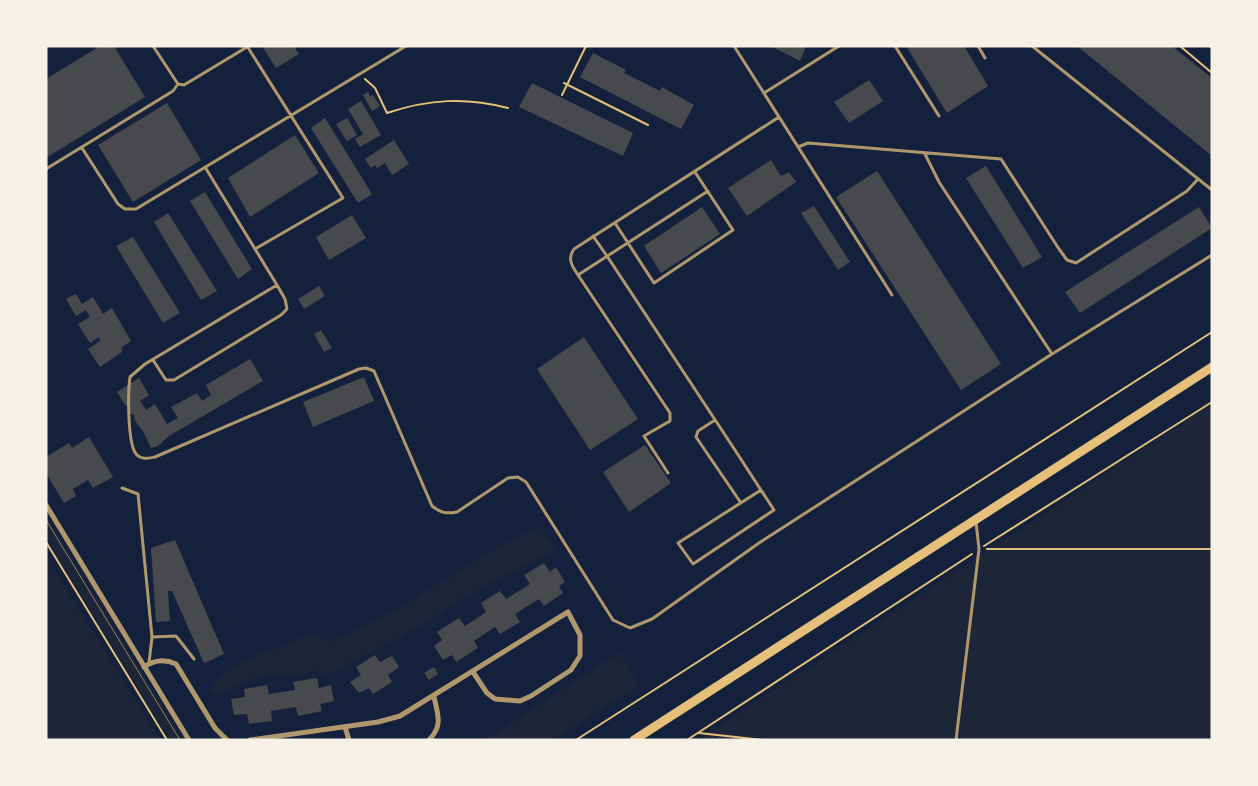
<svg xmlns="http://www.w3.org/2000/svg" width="1258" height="786" font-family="'Work Sans',sans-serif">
	<rect width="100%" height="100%" fill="#14213d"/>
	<path fill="#1d2539" d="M 1212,404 L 1212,740 L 697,740 Z
		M 46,516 L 58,535 L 183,740 L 170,740 L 46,537 Z
		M 541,527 L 556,550 L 473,593 L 403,636 L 328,675 L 315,671 L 297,675 L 269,675 L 248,681 L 218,695 L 211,689 C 219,665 288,644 312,634 L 328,641 L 340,638 L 393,611 L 503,544 Z
		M 46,556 L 161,740 L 46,740 Z
		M 620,652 L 636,678 L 637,687 L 552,740 L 485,740 Z"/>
	<path fill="#48494c" d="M 100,46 L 114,46 L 145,97 L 46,158 L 46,79 Z
		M 262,46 L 294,46 L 299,54 L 276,68 Z
		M 771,46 L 806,46 L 800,61 Z
		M 906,46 L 964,46 L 988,86 L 947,113 Z
		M 1077,46 L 1172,46 L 1212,78 L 1212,156 Z
		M 593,53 L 626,70 L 624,73 L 660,91 L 662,87 L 694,105 L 681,129 L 580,77 Z
		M 869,80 L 883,101 L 849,123 L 834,102 Z
		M 532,83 L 633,133 L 623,156 L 519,107 Z
		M 368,92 L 370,96 L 373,95 L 380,106 L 372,111 L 363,95 Z
		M 361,101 L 381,135 L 360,147 L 355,139 L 363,134 L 348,109 Z
		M 167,103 L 201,160 L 133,202 L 98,145 Z
		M 325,118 L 372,194 L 358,203 L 311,128 Z
		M 347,118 L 357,135 L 347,141 L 336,124 Z
		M 295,135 L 319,173 L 250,217 L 228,178 Z
		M 394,140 L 409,164 L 392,175 L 385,163 L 377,168 L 375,165 L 371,168 L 365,159 Z
		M 771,160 L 781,176 L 789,172 L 796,182 L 747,216 L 728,188 Z
		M 986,166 L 1042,257 L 1023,268 L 966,178 Z
		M 877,171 L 1001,364 L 961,390 L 836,197 Z
		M 205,192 L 252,269 L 238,279 L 190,201 Z
		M 814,206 L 850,262 L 838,270 L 801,213 Z
		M 702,207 L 720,234 L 661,273 L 644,246 Z
		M 1199,207 L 1212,228 L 1080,313 L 1065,292 Z
		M 168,213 L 217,291 L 201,300 L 154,222 Z
		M 352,215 L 366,238 L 329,260 L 316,237 Z
		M 133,237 L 180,313 L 163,323 L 116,246 Z
		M 319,286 L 325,296 L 304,309 L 298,299 Z
		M 76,294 L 82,304 L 93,297 L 103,314 L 112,308 L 131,341 L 122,347 L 122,352 L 100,367 L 88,349 L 100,341 L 99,337 L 90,343 L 78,324 L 90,317 L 86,310 L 76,316 L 66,299 Z
		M 321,330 L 332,348 L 324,352 L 314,334 Z
		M 584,337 L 638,419 L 590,450 L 537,369 Z
		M 250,359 L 263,381 L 169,436 L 158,446 L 151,448 L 143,431 L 135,421 L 134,415 L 130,413 L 129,407 L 125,405 L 117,392 L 139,378 L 149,395 L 140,401 L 146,410 L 155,404 L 167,424 L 178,418 L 171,407 L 197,393 L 202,401 L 211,395 L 206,385 Z
		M 364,377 L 374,401 L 313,427 L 303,402 Z
		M 89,437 L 113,477 L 93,488 L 88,480 L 73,489 L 76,496 L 64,503 L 46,473 L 46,457 L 69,443 L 72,448 Z
		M 645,445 L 671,483 L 629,512 L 603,472 Z
		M 175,540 L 224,654 L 204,663 L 172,591 L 168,591 L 170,621 L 156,622 L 151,548 Z
		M 544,563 L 550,572 L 556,567 L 565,582 L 559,586 L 563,593 L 544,606 L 539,599 L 515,614 L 520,622 L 500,634 L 495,627 L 474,641 L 478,648 L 456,662 L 452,655 L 443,660 L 434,646 L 442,640 L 437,632 L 459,618 L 465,626 L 486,612 L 481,603 L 500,591 L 506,599 L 530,584 L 524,575 Z
		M 375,655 L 380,662 L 392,656 L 399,667 L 388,675 L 392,682 L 373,694 L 369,688 L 359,693 L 350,682 L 361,675 L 356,667 Z
		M 434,667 L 438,674 L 429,680 L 424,673 Z
		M 317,678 L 319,688 L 331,685 L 334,701 L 320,704 L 322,711 L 298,716 L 296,707 L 271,711 L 272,721 L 249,724 L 247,714 L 234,715 L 231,699 L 245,697 L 244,689 L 267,685 L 269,694 L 295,690 L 293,682 Z"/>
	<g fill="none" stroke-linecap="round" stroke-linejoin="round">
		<path stroke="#e5c07b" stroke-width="2" d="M 1180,46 L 1212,73
			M 1209,46 L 1212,48
			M 365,79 L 375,88 L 387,113 C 429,99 466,97 508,108
			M 564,83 L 648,125
			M 562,95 L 586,46
			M 46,542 L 167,740
			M 984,546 L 1212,402
			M 987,549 L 1212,549
			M 699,733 L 763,740
			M 576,740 L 1212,332
			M 687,740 L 972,554"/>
		<path stroke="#b1986c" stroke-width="3" d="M 153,46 L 178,84 L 184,85 L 247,47
			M 247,46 L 343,198 L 255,249
			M 734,46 L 892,295
			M 895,46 L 939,116
			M 978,46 L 985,58
			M 1032,46 L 1212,190
			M 764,93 L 839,46
			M 798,147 L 808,143 L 1001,159 L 1059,249 L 1067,260 L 1076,263 L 1187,191 L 1198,179
			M 82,148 L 118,204 L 125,209 L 136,209 L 406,46
			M 925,154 L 939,182 L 1052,354
			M 205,167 L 277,285
			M 46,169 L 173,91 L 178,84
			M 615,223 L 654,283 L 733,230 L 695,172
			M 593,236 L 607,256 C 663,341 719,425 774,510 L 693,564 L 678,543 L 761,490
			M 578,275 L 708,191
			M 153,360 L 166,380 L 174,380 L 281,315 L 287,309 L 285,299 L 277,285 L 145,364 L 130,377 C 128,391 127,446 137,455 C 142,460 149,458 155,457 L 359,369 L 366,368 L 374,371 L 432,506 C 441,513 446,514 457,512 L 508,478 L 518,477 L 526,482 L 613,620 L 630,628 L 652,619 L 759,543 L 1052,354 L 1212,255
			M 715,420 L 698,431 L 696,437 L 741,503
			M 668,473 L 644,436 L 670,421 L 670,413 L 578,275 C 572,266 567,259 574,249 L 779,117
			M 122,488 L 138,494 L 152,637
			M 149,663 L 152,637 L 176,636 L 194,659
			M 956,740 L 979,549 L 976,522"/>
		<path stroke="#b1986c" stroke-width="5" d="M 46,505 L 189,740
			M 144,667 C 154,660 165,659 176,664 L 215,728 L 227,740
			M 345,727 L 349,740
			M 250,740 L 378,722 L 400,716 L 568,612 L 580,635 L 580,656 L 571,670 L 531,696 L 520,701 L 495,699 L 487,693 L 473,672
			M 429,740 C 443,726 438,715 434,697"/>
		<path stroke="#e5c07b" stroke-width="9" d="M 634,740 L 1212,367"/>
		<path stroke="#918062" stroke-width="1" d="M 46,520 L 180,740"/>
	</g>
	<rect width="1258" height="786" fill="none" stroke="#f6f1e7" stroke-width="95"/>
</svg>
